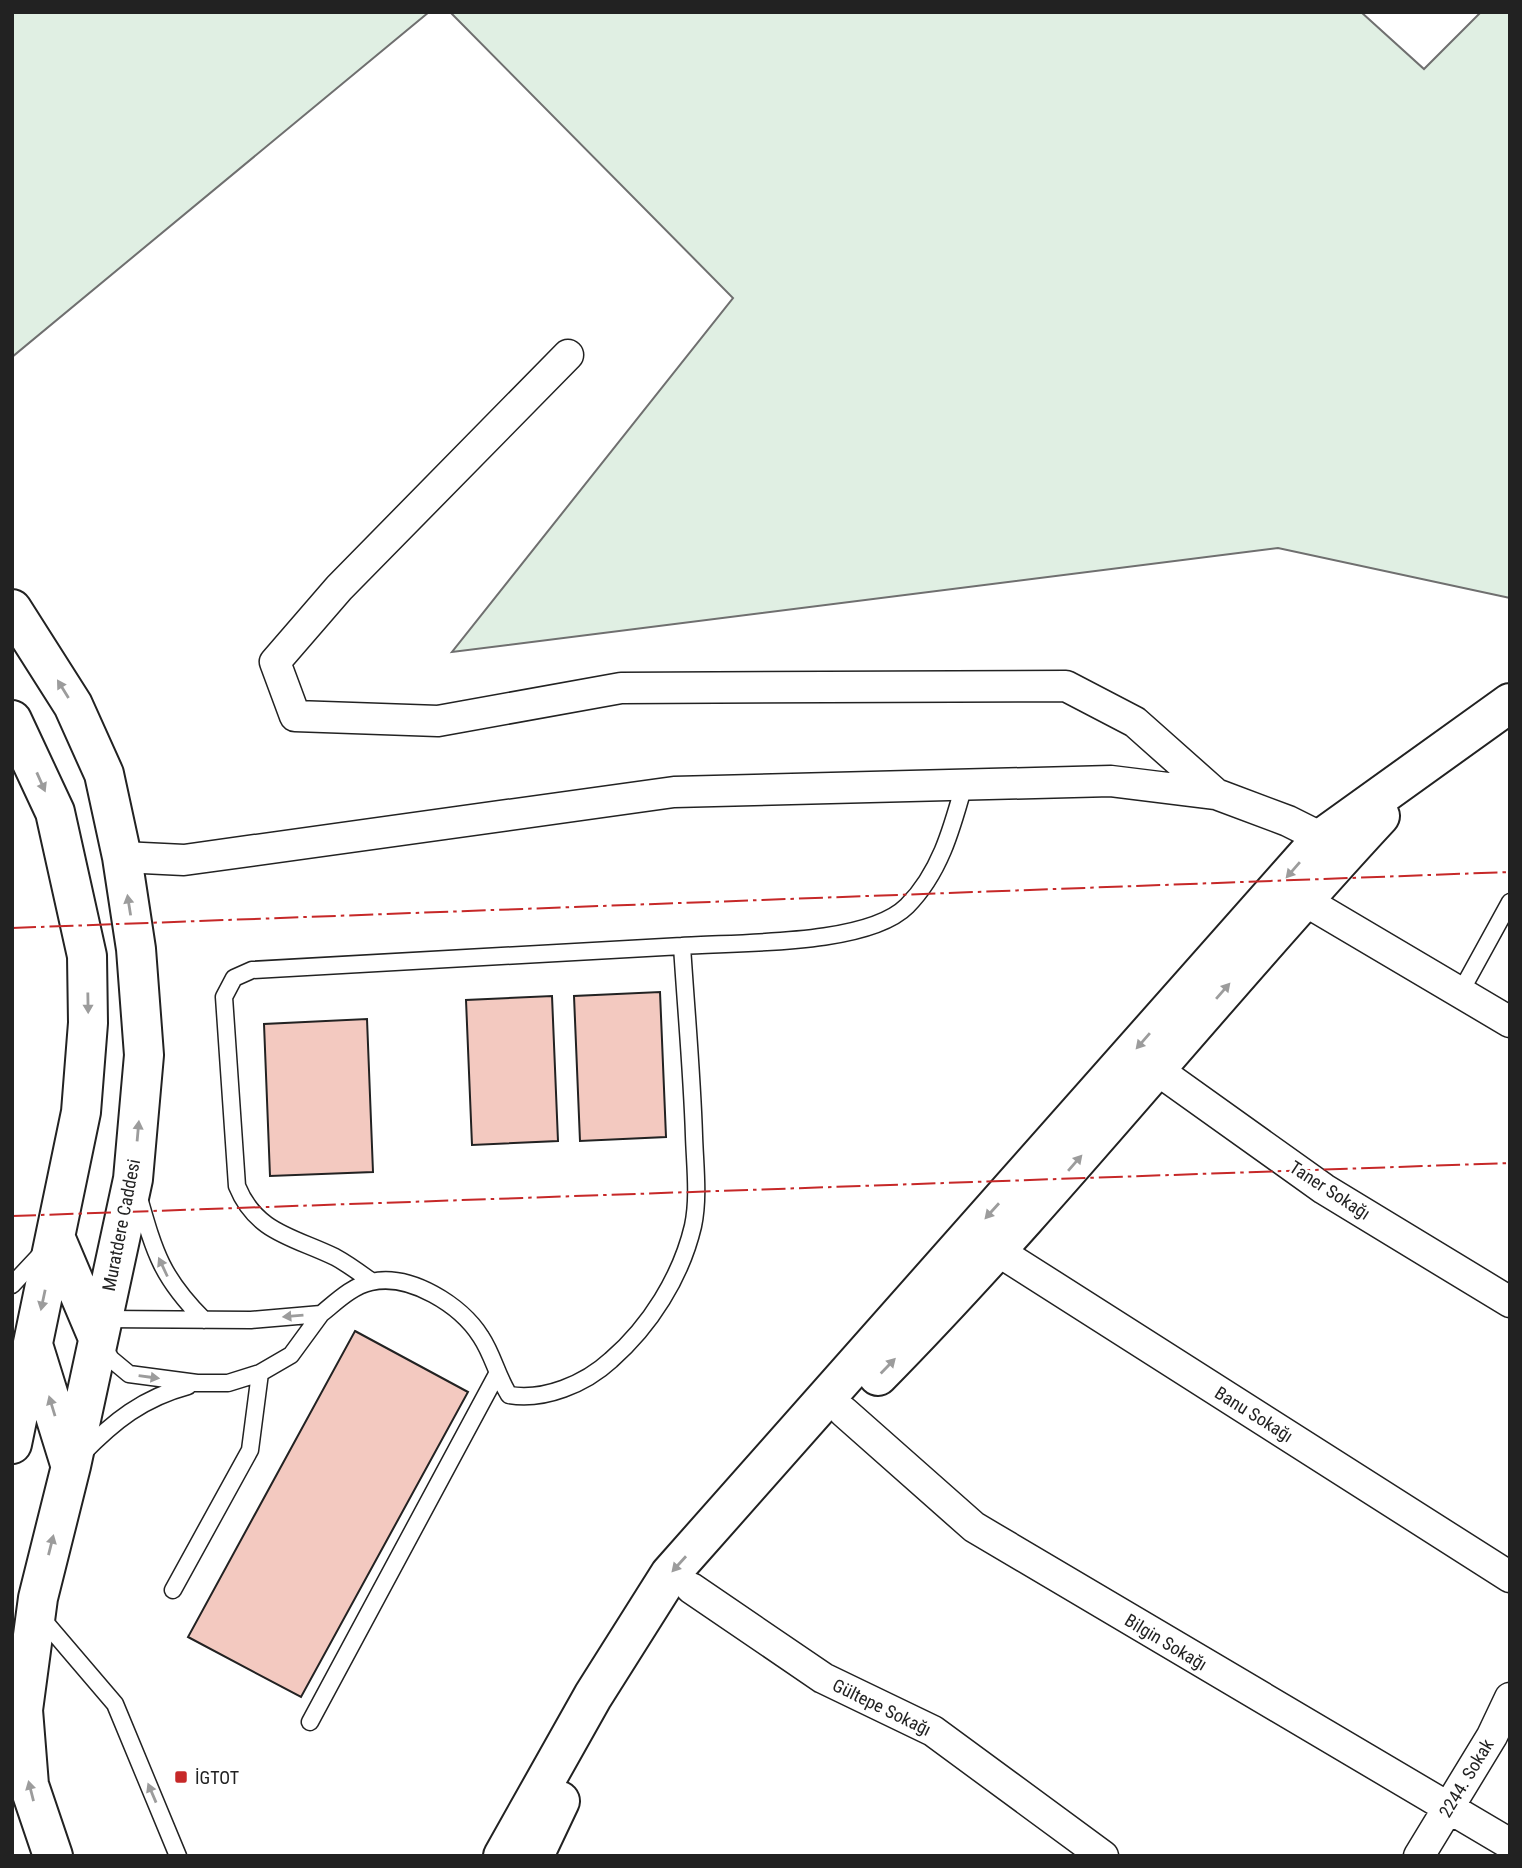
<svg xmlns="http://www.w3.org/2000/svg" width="1522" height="1868" font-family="'Roboto Condensed',sans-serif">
	<rect width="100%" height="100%" fill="#fff"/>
	<path fill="#e0efe3" stroke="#6f6f6f" stroke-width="2" d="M 12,12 L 429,12 L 12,357 Z
		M 450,12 L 1361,12 L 1424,69 L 1481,12 L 1510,12 L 1510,598 L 1278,548 L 452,652 L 733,298 Z"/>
	<path fill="#f3c9c0" stroke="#222" stroke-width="2" d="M 660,992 L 666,1137 L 580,1141 L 574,996 Z
		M 552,996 L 558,1141 L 472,1145 L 466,1000 Z
		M 367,1019 L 373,1172 L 270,1176 L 264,1024 Z
		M 355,1331 L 468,1392 L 301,1697 L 188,1637 Z"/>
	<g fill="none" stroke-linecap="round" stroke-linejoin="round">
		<defs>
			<path id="service" d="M 1460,993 L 1510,902
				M 139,1198 C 155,1254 162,1278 204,1320
				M 371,1281 C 360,1273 348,1264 335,1257 C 294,1237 256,1233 237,1186 L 224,997 L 234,978 L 252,970 L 682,946
				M 12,1285 L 42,1253
				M 321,1314 C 336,1302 352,1286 371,1282 C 410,1273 461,1305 481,1337 C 493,1355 497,1376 509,1395 C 544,1401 585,1384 611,1360 C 650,1326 681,1277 693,1226 C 699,1198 695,1166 694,1136 C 692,1073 686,1009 682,946 C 738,942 867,946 907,906 C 940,873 952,828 964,785
				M 101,1343 L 111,1359 L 129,1374 L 197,1383 L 228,1383 L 260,1373 L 291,1355 L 321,1314 L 251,1320 L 102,1319
				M 82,1454 C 114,1421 143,1398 188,1386
				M 173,1590 L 250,1450 L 260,1373
				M 39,1615 L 115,1704 L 178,1856
				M 310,1722 L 496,1376"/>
			<path id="minor" d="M 568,355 L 339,588 L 275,662 L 295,716 L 438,721 L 621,688 L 1066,686 L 1135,722 L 1216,794
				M 122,857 L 184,860 L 674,792 L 1111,781 L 1216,794 L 1288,821 L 1340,847
				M 1302,899 L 1510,1022
				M 1156,1069 L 1324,1189 L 1510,1302
				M 998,1251 L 1510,1577
				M 844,1412 L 974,1527 L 1510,1844
				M 691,1588 L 823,1678 L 933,1731 L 1103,1856
				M 1419,1856 L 1492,1736 L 1510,1698"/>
			<path id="secondary" d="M 12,609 L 73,705 L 104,774 L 122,857 L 136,949 L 144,1055 L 133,1179 L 71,1466 L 38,1598 L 23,1710 L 29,1785 L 53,1856
				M 12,720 L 55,812 L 87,956 L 88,1023 L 81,1112 L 12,1444
				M 56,1239 L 98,1338
				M 34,1348 L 70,1464
				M 878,1376 C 1054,1197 1209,1000 1380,816
				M 503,1856 L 593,1696 L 670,1574 L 1322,838 L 1510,703
				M 534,1856 L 560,1801"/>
		</defs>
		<use href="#service" stroke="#222" stroke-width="19"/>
		<use href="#minor" stroke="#222" stroke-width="33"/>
		<use href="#secondary" stroke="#222" stroke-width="42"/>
		<use href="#service" stroke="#fff" stroke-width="16"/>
		<use href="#minor" stroke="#fff" stroke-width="30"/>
		<use href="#secondary" stroke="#fff" stroke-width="38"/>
		<path stroke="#c62828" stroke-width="2" stroke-dasharray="24 5 3.5 5" stroke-linecap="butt" d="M 12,928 L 1510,872
			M 12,1216 L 1510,1163"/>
	</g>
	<defs><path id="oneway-solid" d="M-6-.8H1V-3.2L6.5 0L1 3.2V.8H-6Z" transform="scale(1.75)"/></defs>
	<g fill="#9c9c9c">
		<use href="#oneway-solid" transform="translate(63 689) rotate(-122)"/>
		<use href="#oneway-solid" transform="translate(41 782) rotate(66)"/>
		<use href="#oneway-solid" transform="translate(1293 870) rotate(131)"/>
		<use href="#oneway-solid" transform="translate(129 905) rotate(-99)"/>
		<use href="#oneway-solid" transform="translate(1223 991) rotate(-49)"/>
		<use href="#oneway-solid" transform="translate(88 1003) rotate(89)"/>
		<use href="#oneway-solid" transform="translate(1143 1041) rotate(131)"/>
		<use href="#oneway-solid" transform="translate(138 1131) rotate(-85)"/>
		<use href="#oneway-solid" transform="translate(1075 1163) rotate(-49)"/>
		<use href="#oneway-solid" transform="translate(992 1211) rotate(132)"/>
		<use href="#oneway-solid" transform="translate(163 1267) rotate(-115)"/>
		<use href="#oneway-solid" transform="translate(43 1300) rotate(102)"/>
		<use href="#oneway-solid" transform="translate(293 1316) rotate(175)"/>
		<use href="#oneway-solid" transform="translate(888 1366) rotate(-46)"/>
		<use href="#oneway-solid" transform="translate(149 1377) rotate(8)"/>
		<use href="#oneway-solid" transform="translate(52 1406) rotate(-107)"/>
		<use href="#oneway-solid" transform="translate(51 1545) rotate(-76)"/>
		<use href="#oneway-solid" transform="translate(679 1564) rotate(132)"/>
		<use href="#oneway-solid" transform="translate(31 1791) rotate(-104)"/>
		<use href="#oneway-solid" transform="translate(152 1793) rotate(-113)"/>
	</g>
	<rect fill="#c62828" stroke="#fff" stroke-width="2.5" x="174" y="1770" width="14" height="14" rx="3.5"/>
	<g text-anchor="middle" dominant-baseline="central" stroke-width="5" stroke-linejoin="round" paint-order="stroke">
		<g font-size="18" fill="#222" stroke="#fff">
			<text transform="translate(1330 1190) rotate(33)">Taner Sokağı</text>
			<text transform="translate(121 1225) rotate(-79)">Muratdere Caddesi</text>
			<text transform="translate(1254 1414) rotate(32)">Banu Sokağı</text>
			<text transform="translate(1166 1642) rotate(31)">Bilgin Sokağı</text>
			<text transform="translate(882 1707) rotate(26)">Gültepe Sokağı</text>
			<text transform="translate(1466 1778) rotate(-59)">2244. Sokak</text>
		</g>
		<g font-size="18" fill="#222" stroke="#fff" text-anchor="start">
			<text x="195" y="1777">İGTOT</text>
		</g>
	</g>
	<rect width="1522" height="1868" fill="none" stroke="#222222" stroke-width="28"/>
</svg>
